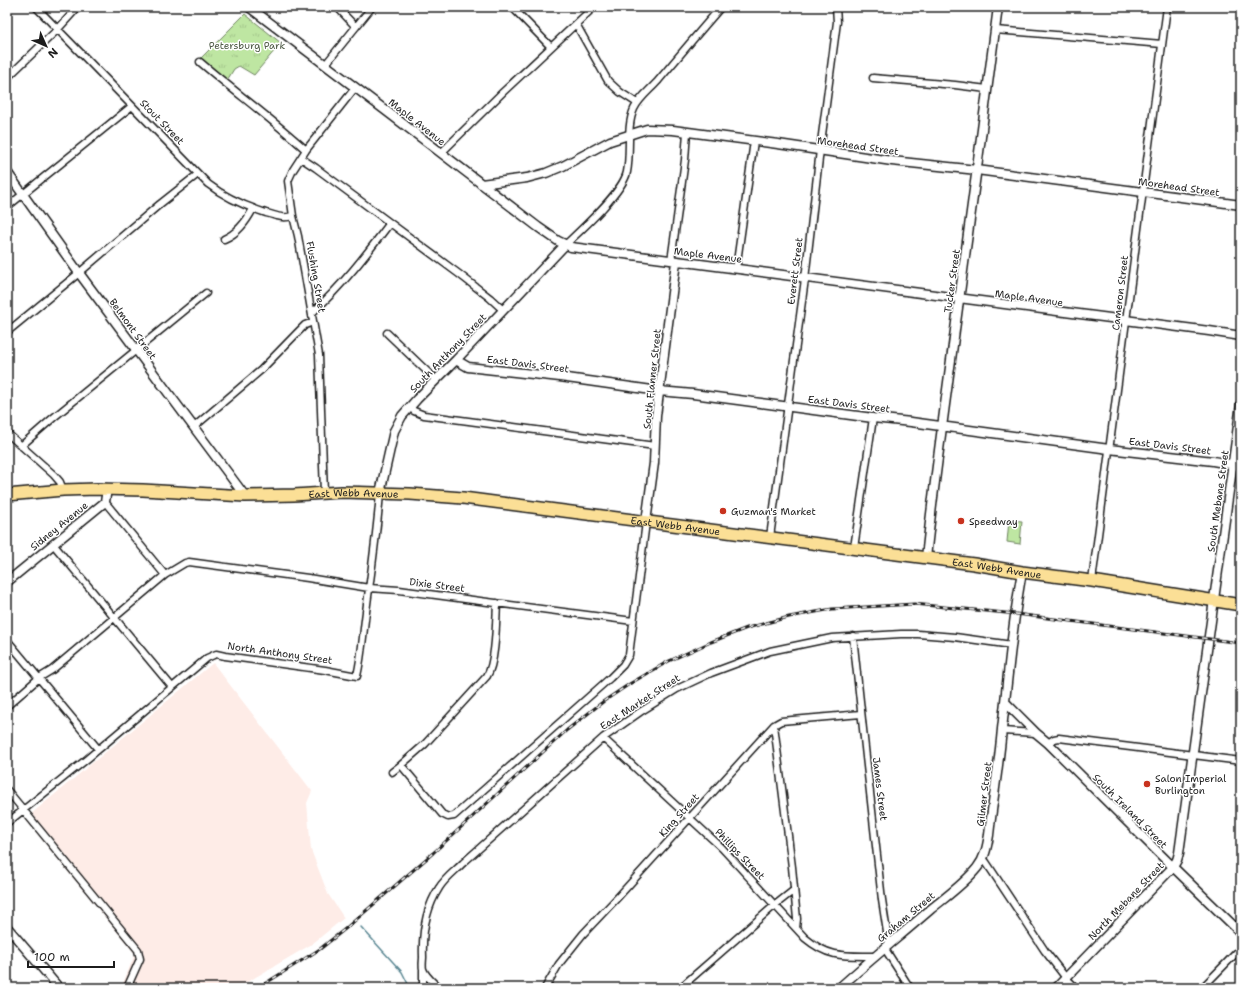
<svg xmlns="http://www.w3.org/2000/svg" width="1248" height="995" font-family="'Shantell Sans',sans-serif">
	<defs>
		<pattern id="park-tufts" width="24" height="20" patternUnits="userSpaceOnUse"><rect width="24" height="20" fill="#bee6a2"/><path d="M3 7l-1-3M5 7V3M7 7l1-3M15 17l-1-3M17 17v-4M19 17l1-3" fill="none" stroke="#a3c58b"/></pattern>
	</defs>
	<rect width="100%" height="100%" fill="#fff"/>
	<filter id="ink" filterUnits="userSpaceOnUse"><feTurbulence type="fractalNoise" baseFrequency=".025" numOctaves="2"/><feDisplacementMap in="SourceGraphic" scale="8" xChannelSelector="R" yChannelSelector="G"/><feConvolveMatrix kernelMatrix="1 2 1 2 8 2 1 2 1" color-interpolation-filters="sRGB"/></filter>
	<g filter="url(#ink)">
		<path fill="#feece7" d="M 213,663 L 312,791 L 307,803 L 311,850 L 328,894 L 344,918 L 312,944 L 237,988 L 121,988 L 135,954 L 25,819 Z"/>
		<path fill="url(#park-tufts)" stroke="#6d815f" d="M 245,14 L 281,43 L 254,75 L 239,66 L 234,69 L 226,82 L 200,59 Z
			M 1009,520 L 1022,521 L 1020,544 L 1007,542 Z"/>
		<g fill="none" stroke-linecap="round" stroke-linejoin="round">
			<path stroke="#598692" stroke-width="1.5" d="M 361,927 L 402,972 L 410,988"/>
			<defs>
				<path id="street" d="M 36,7 L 208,184 C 226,198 245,206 266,213 C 278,216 282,219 293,216
					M 337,7 L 356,27
					M 512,7 L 551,47
					M 576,24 L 608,81 L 620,92 L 637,103
					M 995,30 L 1162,44
					M 200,62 C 235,92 272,119 306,150
					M 325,65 L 372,7
					M 7,78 L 58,29 L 78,7
					M 873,78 L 955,85 L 987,89
					M 441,153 L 503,92 L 594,7
					M 301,158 L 316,168 L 459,274 L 490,298 L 503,310
					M 7,207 L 132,106
					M 224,239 C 238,233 246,222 253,209
					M 565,245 C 581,230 623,192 627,172 C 631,152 626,127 634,109 C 639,98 650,90 658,81 C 679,56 699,32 721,7
					M 671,261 L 685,160 L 687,132
					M 736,269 L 754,141
					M 312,313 C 342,286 366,255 390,223
					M 7,332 L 79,273 L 160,204 L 198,174
					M 387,333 L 436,380
					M 410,407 L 414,411 L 424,415 L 655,446
					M 194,427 L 261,370 L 299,331 L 305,325 L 313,322
					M 7,433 L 54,475 L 60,482 L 63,490
					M 21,446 L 53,418 L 206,293
					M 324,493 L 319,355 L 298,236 L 293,216 L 288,181 L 293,170 L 306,150 L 355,88
					M 105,502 L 165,575
					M 770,537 L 805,279 L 820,150 L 837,22 L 836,7
					M 53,544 L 172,687
					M 854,548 L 873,418
					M 1092,581 L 1167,7
					M 853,636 L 866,757 L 882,900 L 889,945
					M 7,640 L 98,749
					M 7,706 L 39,678 L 52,670 L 165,575 L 185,563 L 189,562 L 308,578 L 369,588 L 399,590 L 480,601 L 633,621
					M 774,725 L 792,867 L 797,919 L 796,928
					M 1002,731 L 1036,733
					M 603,738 L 722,848 L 805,938 C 829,958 844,956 874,956
					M 1048,743 L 1054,739 L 1059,738 L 1241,761
					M 401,765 L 442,814 L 448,817 L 454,816 L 610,678 L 623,665 L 629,655 L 646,522
					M 392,772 L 401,765 L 425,744 L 487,676 C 496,662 496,621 497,603
					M 7,790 L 138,950 L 140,959 L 127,988
					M 7,823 L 87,759 L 207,658 L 216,654 L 225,656 L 325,670 L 357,676 C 362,655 363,633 366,612 C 371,573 377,533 380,493
					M 983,858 L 986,862 L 1045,951 L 1066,978 L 1076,988
					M 885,949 L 910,988
					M 423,970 L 423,988
					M 439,988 C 434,983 425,976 423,969 C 422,966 423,960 423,957 C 422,933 426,908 439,888 C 445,878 455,871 463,863 L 603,738 L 640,712 L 677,689 L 711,673 L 770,651 L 832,638 L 901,634 L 918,634 L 955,637 L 1012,645
					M 545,988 L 559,964 L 583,934 L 618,897 L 774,725 L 781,721 L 861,714
					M 680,988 L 775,905 L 794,890
					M 1202,988 L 1241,948"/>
				<path id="secondary" d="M 249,7 L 385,110 L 538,227 L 558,241 L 571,247 L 1209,331 L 1241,336
					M 7,172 L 79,273 L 245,496
					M 481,184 L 527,178 L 546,173 L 563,166 L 610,141 L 647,129 L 673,130 L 778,144 L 892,161 L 977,170 L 1241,205
					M 456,360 L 468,367 L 486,369 L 560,377 L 659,391 L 693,394 L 873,418 L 911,422 L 1109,449 L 1213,461 L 1241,466
					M 380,493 L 394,431 L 402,416 L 417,399 L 456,360 L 565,245
					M 646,522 L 654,463 L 656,416 L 676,262
					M 926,558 C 934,482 945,406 955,330 C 970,222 984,115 998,7
					M 7,582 L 105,502 L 107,489
					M 1005,702 L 1036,733 L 1048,743 L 1173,867 L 1241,933
					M 7,927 L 59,988
					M 839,988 C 869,961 901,935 931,909 C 947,896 964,884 977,868 C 985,858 987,847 989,835 C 993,799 999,764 1002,729 C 1008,677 1012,624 1022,572
					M 1056,988 L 1173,867 L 1177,860 L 1179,853 L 1241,404"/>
				<g id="highway">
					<path id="s1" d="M 7,495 L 63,490 L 97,489 L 143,490 L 245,496 L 294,495 L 342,492 L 410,494 L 463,498 L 974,564 L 1022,572 L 1092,581 L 1241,605"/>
				</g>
			</defs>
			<use href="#street" stroke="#1c1c1c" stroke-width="9"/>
			<use href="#secondary" stroke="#1c1c1c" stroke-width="11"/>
			<use href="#highway" stroke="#1c1c1c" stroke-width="14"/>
			<use href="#street" stroke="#fff" stroke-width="6"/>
			<use href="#secondary" stroke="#fff" stroke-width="8"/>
			<use href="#highway" stroke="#fbdf96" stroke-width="11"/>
			<defs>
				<path id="rail" d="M 258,988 L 320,949 L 345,929 L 433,853 L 567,730 L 604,701 L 631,683 L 669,661 L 711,642 L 747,628 L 789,617 L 832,609 L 914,604 L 1016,614 L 1241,643"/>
			</defs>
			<use href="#rail" stroke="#1c1c1c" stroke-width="3"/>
			<use href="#rail" stroke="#fff" stroke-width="1.5" stroke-dasharray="4.5" stroke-linecap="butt"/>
		</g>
	</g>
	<g fill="#c8321e" stroke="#fff" stroke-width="1.5">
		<circle cx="723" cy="511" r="4"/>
		<circle cx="961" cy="521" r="4"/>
		<circle cx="1147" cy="784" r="4"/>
	</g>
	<g text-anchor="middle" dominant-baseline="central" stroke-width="3" stroke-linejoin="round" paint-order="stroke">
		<g font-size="10" fill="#4d5944" stroke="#fff">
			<text x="247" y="45">Petersburg Park</text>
		</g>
		<g font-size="10" fill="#1c1c1c" stroke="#fff">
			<text transform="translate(162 122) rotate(46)">Stout Street</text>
			<text transform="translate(417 122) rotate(38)">Maple Avenue</text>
			<text transform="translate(858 146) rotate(8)">Morehead Street</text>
			<text transform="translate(1179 187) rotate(8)">Morehead Street</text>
			<text transform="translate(708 255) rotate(7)">Maple Avenue</text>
			<text transform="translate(795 271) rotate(-83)">Everett Street</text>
			<text transform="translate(316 277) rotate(80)">Flushing Street</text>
			<text transform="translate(952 281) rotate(-82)">Tucker Street</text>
			<text transform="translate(1120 293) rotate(-83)">Cameron Street</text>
			<text transform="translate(1029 298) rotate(8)">Maple Avenue</text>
			<text transform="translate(133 329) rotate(54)">Belmont Street</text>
			<text transform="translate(448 353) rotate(-46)">South Anthony Street</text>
			<text transform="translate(528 364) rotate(7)">East Davis Street</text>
			<text transform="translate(652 379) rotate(-84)">South Flanner Street</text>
			<text transform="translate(849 404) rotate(7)">East Davis Street</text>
			<text transform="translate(1170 446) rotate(7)">East Davis Street</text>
			<text stroke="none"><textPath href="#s1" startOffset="347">East Webb Avenue</textPath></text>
			<text transform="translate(1218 501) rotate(-82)">South Mebane Street</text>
			<text stroke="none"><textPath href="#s1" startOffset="671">East Webb Avenue</textPath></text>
			<text transform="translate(59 526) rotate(-39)">Sidney Avenue</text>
			<text stroke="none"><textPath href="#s1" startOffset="995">East Webb Avenue</textPath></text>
			<text transform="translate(437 585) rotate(7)">Dixie Street</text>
			<text transform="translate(280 653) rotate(8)">North Anthony Street</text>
			<text transform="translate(640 702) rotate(-33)">East Market Street</text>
			<text transform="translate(880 789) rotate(83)">James Street</text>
			<text transform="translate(984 794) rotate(-83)">Gilmer Street</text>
			<text transform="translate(1130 811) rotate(45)">South Ireland Street</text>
			<text transform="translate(679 815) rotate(-48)">King Street</text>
			<text transform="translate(740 854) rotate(46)">Phillips Street</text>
			<text transform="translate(1126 901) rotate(-46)">North Mebane Street</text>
			<text transform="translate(906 917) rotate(-40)">Graham Street</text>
		</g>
		<g font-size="10" fill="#1c1c1c" stroke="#fff" text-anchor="start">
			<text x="731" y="511">Guzman's Market</text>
			<text x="969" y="521">Speedway</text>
			<text x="1155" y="778">Salon Imperial<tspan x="1155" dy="12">Burlington</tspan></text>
		</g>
	</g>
	<rect width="1248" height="995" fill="none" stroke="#fff" stroke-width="24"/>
	<rect x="12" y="12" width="1224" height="971" fill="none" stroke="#1c1c1c" stroke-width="1.5" filter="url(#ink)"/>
	<g transform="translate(46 46) rotate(135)" stroke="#ffffff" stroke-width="3" paint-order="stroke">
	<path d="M0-3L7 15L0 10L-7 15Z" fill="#1c1c1c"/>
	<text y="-6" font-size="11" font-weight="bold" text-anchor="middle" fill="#1c1c1c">N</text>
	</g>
	<path d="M28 961v6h86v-6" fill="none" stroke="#1c1c1c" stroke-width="2"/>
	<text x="34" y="961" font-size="12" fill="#1c1c1c" stroke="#ffffff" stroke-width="3" paint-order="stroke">100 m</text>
</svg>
